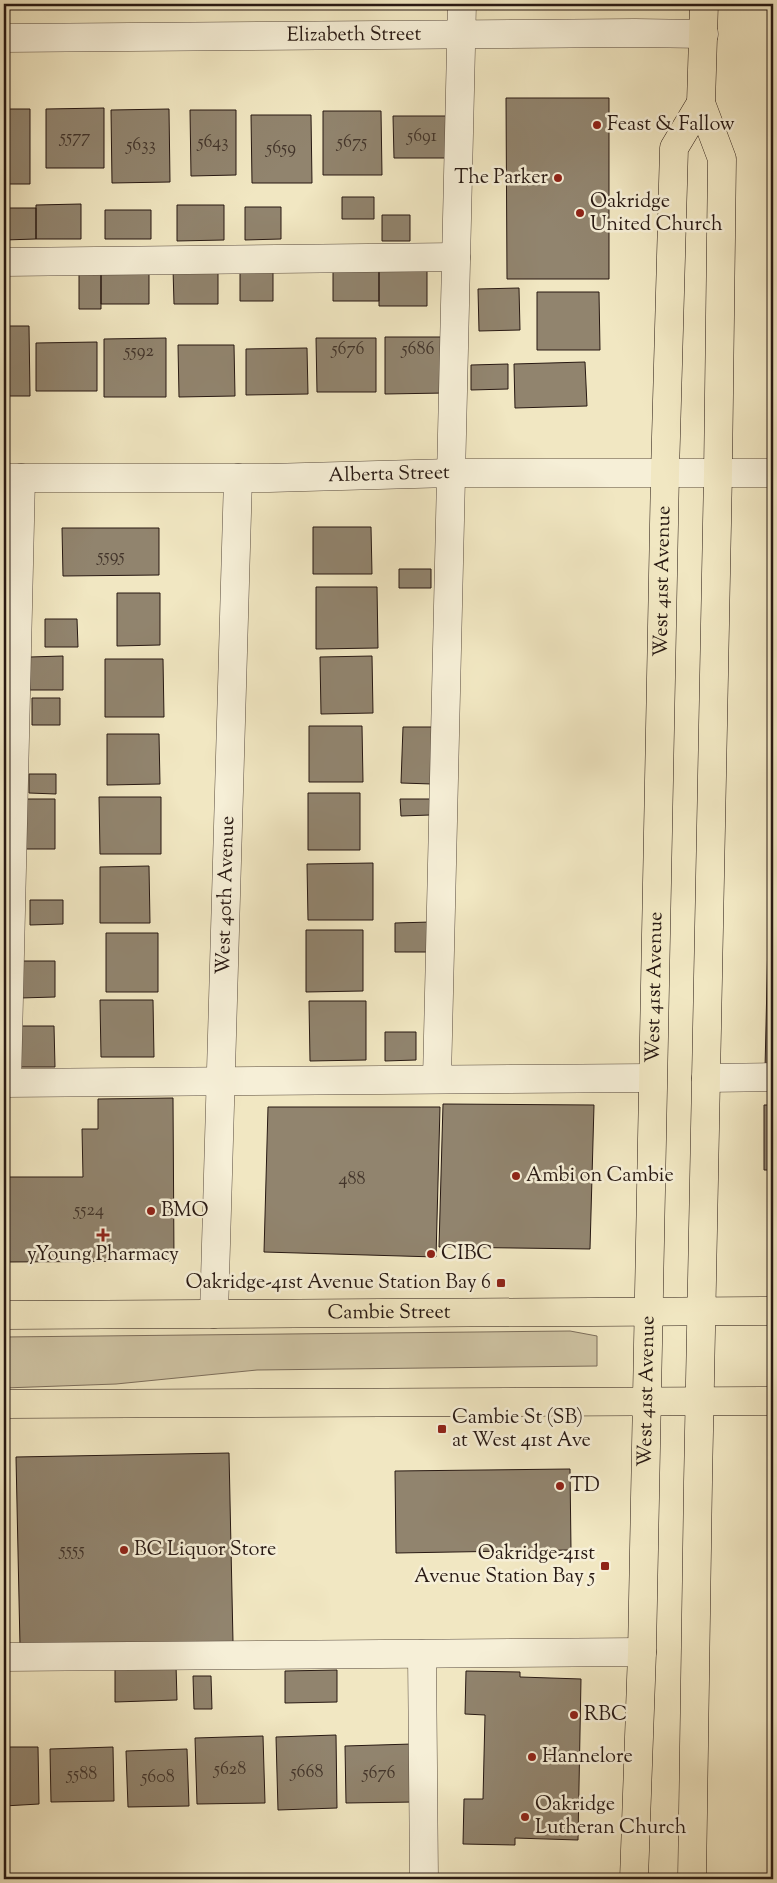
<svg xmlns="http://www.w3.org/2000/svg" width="777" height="1883" font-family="'Sorts Mill Goudy',serif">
	<rect width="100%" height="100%" fill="#f1e7c2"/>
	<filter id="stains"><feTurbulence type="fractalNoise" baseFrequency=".004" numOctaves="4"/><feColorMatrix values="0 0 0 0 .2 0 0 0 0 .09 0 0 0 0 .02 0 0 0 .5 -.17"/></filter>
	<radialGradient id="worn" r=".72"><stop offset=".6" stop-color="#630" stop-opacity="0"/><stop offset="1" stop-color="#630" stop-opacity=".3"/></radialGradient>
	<path fill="#cfc4a4" stroke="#7c6e5c" d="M 570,1331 L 597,1336 L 597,1366 L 257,1370 L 116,1384 L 4,1388 L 4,1337 Z"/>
	<path fill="#91846e" stroke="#281913" d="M 506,98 L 609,98 L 609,279 L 507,279 Z
		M 104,108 L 104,168 L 46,168 L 46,109 Z
		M 4,109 L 30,109 L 30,184 L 4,184 Z
		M 169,109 L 170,182 L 112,183 L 111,110 Z
		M 190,110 L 236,110 L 236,175 L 191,176 Z
		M 323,111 L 381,111 L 382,175 L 323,175 Z
		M 251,115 L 311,115 L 312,183 L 252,183 Z
		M 393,116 L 449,116 L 450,158 L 394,158 Z
		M 342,197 L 374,197 L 374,219 L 342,219 Z
		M 81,204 L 81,239 L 36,239 L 36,205 Z
		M 177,205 L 224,205 L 224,240 L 177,241 Z
		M 245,207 L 281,207 L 281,239 L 245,240 Z
		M 4,208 L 36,208 L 36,239 L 4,240 Z
		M 105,210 L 151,210 L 151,239 L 105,239 Z
		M 382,215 L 410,215 L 410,241 L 382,241 Z
		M 173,268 L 218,268 L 218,304 L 174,304 Z
		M 333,270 L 379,270 L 379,301 L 333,301 Z
		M 379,270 L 427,270 L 427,306 L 379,306 Z
		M 240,272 L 273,272 L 273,301 L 240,301 Z
		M 79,274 L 101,274 L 101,309 L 79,309 Z
		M 101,274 L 149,274 L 149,304 L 101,304 Z
		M 519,288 L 520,330 L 479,331 L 478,289 Z
		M 537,292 L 599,292 L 600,350 L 537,350 Z
		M 4,326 L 29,326 L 30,396 L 4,396 Z
		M 385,337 L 444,337 L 445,393 L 385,394 Z
		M 166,338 L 166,397 L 104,397 L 104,339 Z
		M 316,338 L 376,338 L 376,392 L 317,392 Z
		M 97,342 L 97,391 L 36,391 L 36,343 Z
		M 178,345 L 234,345 L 235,396 L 179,397 Z
		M 307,348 L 308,394 L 246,395 L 246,349 Z
		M 585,362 L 587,406 L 515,408 L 514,364 Z
		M 508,364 L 508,389 L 471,390 L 471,365 Z
		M 313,527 L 371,527 L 372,574 L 313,574 Z
		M 62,528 L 159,528 L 159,575 L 63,576 Z
		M 773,554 L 773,709 L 769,708 Z
		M 399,569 L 431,569 L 431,588 L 399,588 Z
		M 316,587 L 377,587 L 378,648 L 316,649 Z
		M 117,593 L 160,593 L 160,645 L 117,646 Z
		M 45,619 L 77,619 L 78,647 L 45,647 Z
		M 63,656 L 63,690 L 30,690 L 30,657 Z
		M 372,656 L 373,713 L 321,714 L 320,657 Z
		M 105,659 L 163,659 L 164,717 L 105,717 Z
		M 32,698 L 60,698 L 60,725 L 32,725 Z
		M 309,726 L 362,726 L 363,782 L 309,782 Z
		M 403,727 L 434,727 L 432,784 L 401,783 Z
		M 107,734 L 159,734 L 160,784 L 107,785 Z
		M 29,774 L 56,774 L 56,794 L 29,793 Z
		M 308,793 L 360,793 L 360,850 L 308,850 Z
		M 99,797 L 161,797 L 161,854 L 100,854 Z
		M 23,799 L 55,799 L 55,849 L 23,849 Z
		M 400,799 L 430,799 L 430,815 L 401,816 Z
		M 373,863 L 373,920 L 308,920 L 307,864 Z
		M 149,866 L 150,923 L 100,923 L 100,867 Z
		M 30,900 L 63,900 L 63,924 L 30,925 Z
		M 431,922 L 431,952 L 395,952 L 395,923 Z
		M 306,930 L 363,930 L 363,991 L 306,992 Z
		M 106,933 L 158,933 L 158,992 L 106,992 Z
		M 768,938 L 773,938 L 773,1069 L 765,1069 Z
		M 20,961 L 55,961 L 55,997 L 20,998 Z
		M 100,1000 L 153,1000 L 154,1057 L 101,1057 Z
		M 309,1001 L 366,1001 L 366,1060 L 310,1061 Z
		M 19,1026 L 54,1026 L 55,1067 L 19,1067 Z
		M 385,1032 L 416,1032 L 416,1060 L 385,1061 Z
		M 173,1098 L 174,1261 L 4,1262 L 4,1177 L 83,1177 L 82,1129 L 98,1129 L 98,1099 Z
		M 443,1104 L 594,1105 L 590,1249 L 439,1247 Z
		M 764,1105 L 773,1105 L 773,1170 L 764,1170 Z
		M 268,1107 L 440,1107 L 436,1257 L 264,1252 Z
		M 229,1453 L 233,1642 L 20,1646 L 16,1457 Z
		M 570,1469 L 571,1550 L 396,1553 L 395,1471 Z
		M 176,1665 L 177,1700 L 115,1702 L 115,1667 Z
		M 337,1670 L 337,1702 L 285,1703 L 285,1671 Z
		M 466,1671 L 520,1672 L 520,1677 L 581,1679 L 578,1840 L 515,1838 L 515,1845 L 463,1844 L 464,1799 L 483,1799 L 485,1715 L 465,1714 Z
		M 193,1676 L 211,1676 L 212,1709 L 194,1709 Z
		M 336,1735 L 337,1808 L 278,1810 L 276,1737 Z
		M 263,1736 L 265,1803 L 197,1804 L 195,1738 Z
		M 412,1744 L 414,1802 L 346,1803 L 345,1746 Z
		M 4,1747 L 38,1747 L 39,1804 L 4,1806 Z
		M 113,1747 L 114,1801 L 51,1802 L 50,1749 Z
		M 187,1749 L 189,1806 L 128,1807 L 126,1751 Z"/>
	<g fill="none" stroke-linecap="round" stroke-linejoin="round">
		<defs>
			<g id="minor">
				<path id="s1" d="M 4,38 L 635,33 L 704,34"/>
				<path d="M 4,262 L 456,257"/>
				<path id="s2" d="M 4,478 L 269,478 L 451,473 L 773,473"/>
				<path d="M 706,1078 L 773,1077"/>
				<path d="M 437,1079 L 462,4"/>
				<path d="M 4,1083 L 652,1078"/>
				<path d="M 7,1083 L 21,478"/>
				<path id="s3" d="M 214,1314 L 238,478"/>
				<path d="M 422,1654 L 424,1879"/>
				<path d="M 4,1657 L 642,1652"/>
			</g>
			<g id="major">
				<path id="s4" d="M 4,1315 L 773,1311"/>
				<path d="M 4,1404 L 773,1401"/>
				<path id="s5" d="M 634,1879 L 642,1652 L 665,473 L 674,148 L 701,103"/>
				<path d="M 692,1879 L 698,1482 L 718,473 L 722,159 L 701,103 L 704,4"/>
			</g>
		</defs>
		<use href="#minor" stroke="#5a4c3f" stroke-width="29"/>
		<use href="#major" stroke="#281913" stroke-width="29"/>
		<use href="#minor" stroke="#f6efd7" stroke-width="28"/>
		<use href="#major" stroke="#f1e7c2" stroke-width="28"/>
	</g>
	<g fill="#8f2418" stroke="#f6efd7" stroke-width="2">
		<circle cx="597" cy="125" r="5"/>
		<circle cx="558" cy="178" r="5"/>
		<circle cx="580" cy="213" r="5"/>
		<circle cx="516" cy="1176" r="5"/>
		<circle cx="151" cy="1211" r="5"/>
		<path d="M100.5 1227.5h5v5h5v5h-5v5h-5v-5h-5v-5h5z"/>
		<circle cx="431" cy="1254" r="5"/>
		<rect x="496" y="1278" width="10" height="10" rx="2.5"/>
		<rect x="437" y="1424" width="10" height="10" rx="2.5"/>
		<circle cx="560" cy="1486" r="5"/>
		<circle cx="124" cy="1550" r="5"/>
		<rect x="600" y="1561" width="10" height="10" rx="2.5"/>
		<circle cx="574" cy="1715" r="5"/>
		<circle cx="532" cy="1757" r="5"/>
		<circle cx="525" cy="1817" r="5"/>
	</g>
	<g text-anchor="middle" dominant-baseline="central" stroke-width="5" stroke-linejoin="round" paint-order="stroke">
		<g font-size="18" fill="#42342a">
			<text x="422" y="137">5691</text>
			<text x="75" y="138">5577</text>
			<text x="213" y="143">5643</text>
			<text x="352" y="143">5675</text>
			<text x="141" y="146">5633</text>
			<text x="281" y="149">5659</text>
			<text x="348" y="350">5676</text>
			<text x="418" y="350">5686</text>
			<text x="139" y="352">5592</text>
			<text x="111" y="557">5595</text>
			<text x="352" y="1180">488</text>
			<text x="89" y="1211">5524</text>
			<text x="72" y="1551">5555</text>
			<text x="230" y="1770">5628</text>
			<text x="307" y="1773">5668</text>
			<text x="379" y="1774">5676</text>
			<text x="82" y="1775">5588</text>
			<text x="158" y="1778">5608</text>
		</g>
		<g font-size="20" fill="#281913" stroke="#f6efd7">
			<text stroke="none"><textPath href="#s1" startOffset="350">Elizabeth Street</textPath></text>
			<text stroke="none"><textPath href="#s2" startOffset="385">Alberta Street</textPath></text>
			<text stroke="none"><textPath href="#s5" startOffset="1298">West 41st Avenue</textPath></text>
			<text stroke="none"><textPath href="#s3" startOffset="419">West 40th Avenue</textPath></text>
			<text stroke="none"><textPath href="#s5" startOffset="892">West 41st Avenue</textPath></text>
			<text stroke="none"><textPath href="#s4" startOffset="385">Cambie Street</textPath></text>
			<text stroke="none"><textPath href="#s5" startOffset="488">West 41st Avenue</textPath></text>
		</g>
		<g font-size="20" fill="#281913" stroke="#f6efd7" text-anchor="start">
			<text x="607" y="125">Feast &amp; Fallow</text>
			<text x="548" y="178" text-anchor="end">The Parker</text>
			<text x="590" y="202">Oakridge<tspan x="590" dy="23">United Church</tspan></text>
			<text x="526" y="1176">Ambi on Cambie</text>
			<text x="161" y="1211">BMO</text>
			<text x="441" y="1254">CIBC</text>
			<text x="103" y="1255" text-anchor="middle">yYoung Pharmacy</text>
			<text x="491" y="1283" text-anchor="end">Oakridge-41st Avenue Station Bay 6</text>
			<text x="452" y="1418">Cambie St (SB)<tspan x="452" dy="23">at West 41st Ave</tspan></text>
			<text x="570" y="1486">TD</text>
			<text x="134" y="1550">BC Liquor Store</text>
			<text x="595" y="1554" text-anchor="end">Oakridge-41st<tspan x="595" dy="23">Avenue Station Bay 5</tspan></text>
			<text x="584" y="1715">RBC</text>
			<text x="542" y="1757">Hannelore</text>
			<text x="535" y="1805">Oakridge<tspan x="535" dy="23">Lutheran Church</tspan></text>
		</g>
	</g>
	<rect width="777" height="1883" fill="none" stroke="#f1e7c2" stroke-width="20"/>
	<rect x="5" y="5" width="767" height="1873" fill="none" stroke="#281913" stroke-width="2.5"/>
	<rect x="10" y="10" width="757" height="1863" fill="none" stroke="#281913"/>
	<rect width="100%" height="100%" filter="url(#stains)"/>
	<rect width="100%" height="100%" fill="url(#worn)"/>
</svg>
